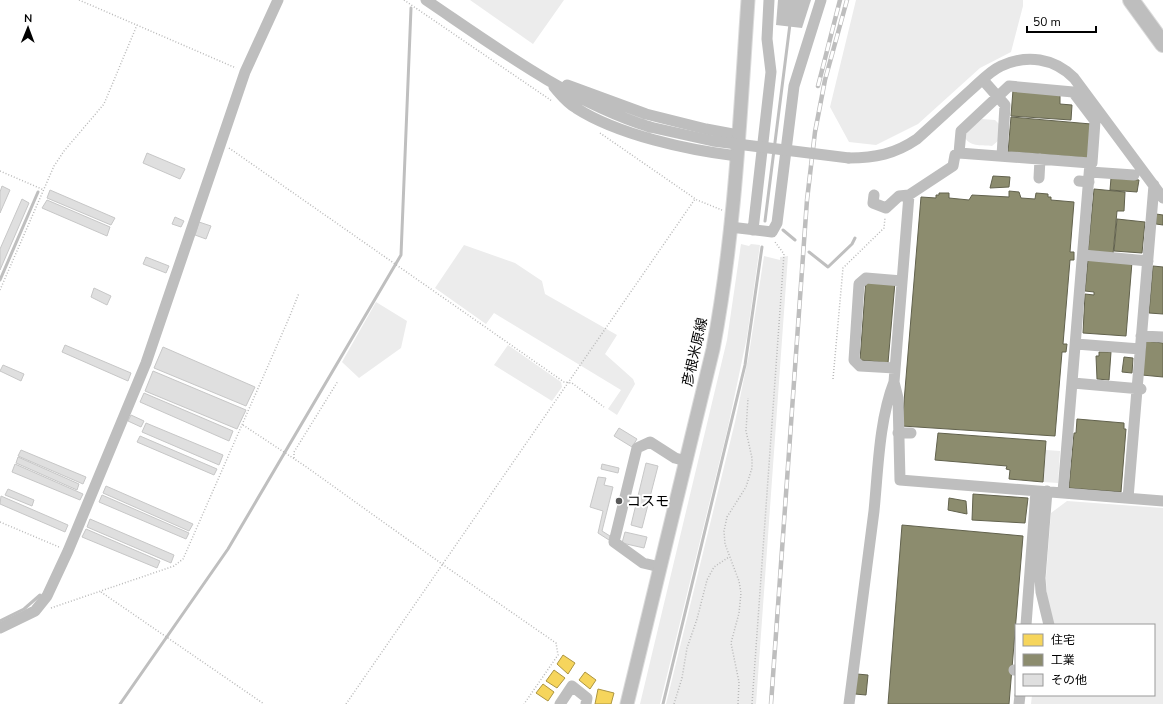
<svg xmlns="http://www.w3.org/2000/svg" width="1163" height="704" font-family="'Nunito Sans','Noto Sans JP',sans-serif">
	<rect width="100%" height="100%" fill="#fff"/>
	<path fill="#ececec" d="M 470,0 L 564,0 L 533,44 Z
		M 856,0 L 1023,0 L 1023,6 L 1011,52 L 980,68 L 918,124 L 876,145 L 849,142 L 830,107 Z
		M 982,119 L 995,120 L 999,124 L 999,140 L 992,146 C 983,145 971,147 965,138 L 966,133 Z
		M 741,244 L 749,246 L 751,244 L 760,245 L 747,337 L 728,427 L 660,704 L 640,704 L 727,340 Z
		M 464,245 L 515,263 L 542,281 L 545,294 L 617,335 L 605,354 L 633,379 L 635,384 L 617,415 L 608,409 L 621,390 L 494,313 L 486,324 L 435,288 Z
		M 764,256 L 780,260 L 780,257 L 788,256 L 756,704 L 666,704 L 735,422 L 749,354 Z
		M 376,302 L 407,321 L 401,348 L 359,378 L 342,362 Z
		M 508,345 L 561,382 L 562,387 L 552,401 L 494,365 Z
		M 1046,450 L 1060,451 L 1058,483 L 1043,482 Z
		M 1067,501 L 1163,508 L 1163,704 L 1031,704 L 1032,695 L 1154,695 L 1154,625 L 1054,625 L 1047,605 L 1046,577 L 1051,513 Z"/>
	<path fill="#bfbfbf" d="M 778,0 L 811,0 L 802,28 L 776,25 Z"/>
	<path fill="#f6d55c" stroke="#ac9540" d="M 563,655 L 575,663 L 568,674 L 557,664 Z
		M 554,670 L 565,678 L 557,688 L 546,681 Z
		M 585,672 L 596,680 L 590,689 L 579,680 Z
		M 543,684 L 554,692 L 548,701 L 536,693 Z
		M 598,689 L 614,693 L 611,704 L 595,704 Z"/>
	<path fill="#8c8c6e" stroke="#62624d" d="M 1013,90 L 1060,93 L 1060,104 L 1072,105 L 1071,120 L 1011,116 Z
		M 1011,117 L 1091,124 L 1088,158 L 1008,152 Z
		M 993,176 L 1010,177 L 1009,187 L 990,188 Z
		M 1111,178 L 1139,180 L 1137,192 L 1110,190 Z
		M 1094,189 L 1125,192 L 1124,211 L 1117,211 L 1113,254 L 1088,252 Z
		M 1009,191 L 1019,192 L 1021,198 L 1035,199 L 1036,193 L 1048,194 L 1048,197 L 1051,197 L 1051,200 L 1074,202 L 1070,252 L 1074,252 L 1074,260 L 1070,260 L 1063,344 L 1067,344 L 1066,352 L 1062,352 L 1055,436 L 902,426 L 921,197 L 936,198 L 936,195 L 939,195 L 939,193 L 949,193 L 949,198 L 969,200 L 972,195 L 1009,197 Z
		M 1156,214 L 1163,215 L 1163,225 L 1156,224 Z
		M 1117,219 L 1145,222 L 1142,253 L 1114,251 Z
		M 1088,259 L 1132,262 L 1126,336 L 1083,333 L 1085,294 L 1094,295 L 1094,292 L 1085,291 Z
		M 1153,266 L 1163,267 L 1163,314 L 1149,313 Z
		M 866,279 L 895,282 L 888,363 L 860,360 Z
		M 1146,341 L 1163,343 L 1163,377 L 1142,375 Z
		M 1099,352 L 1111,352 L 1109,380 L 1097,379 L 1096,356 L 1099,356 Z
		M 1124,357 L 1133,358 L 1132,373 L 1122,372 Z
		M 1077,419 L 1124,423 L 1124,429 L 1126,429 L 1121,492 L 1069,488 L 1074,433 L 1076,433 Z
		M 938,433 L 1046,441 L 1043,482 L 1009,479 L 1010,470 L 1006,469 L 1007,466 L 935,460 Z
		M 973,494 L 1028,498 L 1025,523 L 972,520 Z
		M 949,498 L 966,501 L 967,514 L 948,510 Z
		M 902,525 L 1023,536 L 1009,704 L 888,704 Z
		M 857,674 L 868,675 L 866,695 L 855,694 Z"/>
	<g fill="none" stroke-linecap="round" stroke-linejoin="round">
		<path stroke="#bfbfbf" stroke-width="3" d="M 765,221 L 790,24
			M 783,230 L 795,240
			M 809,252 L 828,267 L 852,244 L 855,238
			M 0,280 L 38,192
			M 0,621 L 24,609 L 40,595
			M 120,704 L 228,549 L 401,255 L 411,8
			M 663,704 L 745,365 L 762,247"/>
	</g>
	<path fill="#dfdfdf" stroke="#c7c7c7" d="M 147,153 L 185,169 L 180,179 L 143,163 Z
		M 2,186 L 10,190 L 0,213 L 0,192 Z
		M 50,190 L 115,218 L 111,225 L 47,198 Z
		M 22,199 L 29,203 L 0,270 L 0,249 Z
		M 47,200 L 110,227 L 107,236 L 42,208 Z
		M 175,217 L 184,221 L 181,227 L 172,224 Z
		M 199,222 L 211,226 L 206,239 L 195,235 Z
		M 146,257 L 169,266 L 166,273 L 143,264 Z
		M 94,288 L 111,296 L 107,305 L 91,297 Z
		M 65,345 L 131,373 L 128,381 L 62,352 Z
		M 163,347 L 255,387 L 246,406 L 154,368 Z
		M 3,365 L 24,374 L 21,381 L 0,371 Z
		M 153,371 L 246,410 L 237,429 L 145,391 Z
		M 144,393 L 233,431 L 229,441 L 140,402 Z
		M 131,415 L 144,421 L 141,427 L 128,421 Z
		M 146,423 L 223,455 L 219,465 L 142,432 Z
		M 619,428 L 637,439 L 632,447 L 614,436 Z
		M 140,436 L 217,469 L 214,475 L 137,442 Z
		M 21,450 L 86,477 L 83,484 L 18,456 Z
		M 18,457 L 79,484 L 77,490 L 16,463 Z
		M 646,463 L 658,466 L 642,528 L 631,525 Z
		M 15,464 L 83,494 L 80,500 L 12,472 Z
		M 602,464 L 619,468 L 618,473 L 601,469 Z
		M 598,477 L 606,478 L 604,485 L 613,487 L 602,531 L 610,536 L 609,540 L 598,533 L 603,511 L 590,507 Z
		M 106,486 L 193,524 L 189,531 L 103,493 Z
		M 8,489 L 34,500 L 32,506 L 5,495 Z
		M 102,495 L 189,533 L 186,539 L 99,502 Z
		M 1,496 L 68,525 L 65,532 L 0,504 Z
		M 90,519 L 174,555 L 171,563 L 87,527 Z
		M 86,529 L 160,561 L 157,568 L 82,537 Z
		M 625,532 L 647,537 L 644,548 L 622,543 Z"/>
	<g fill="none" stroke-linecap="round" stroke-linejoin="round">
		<defs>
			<path id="major" d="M 627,704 L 713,349 C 735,234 740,116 748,0"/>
			<path id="highway" d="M 1131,0 L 1163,44"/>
		</defs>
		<use href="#major" stroke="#dbdbdb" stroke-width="15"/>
		<use href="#highway" stroke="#dbdbdb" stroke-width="18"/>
		<path stroke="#b9b9b9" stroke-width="1.5" stroke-dasharray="1 2" stroke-linecap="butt" d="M 79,0 L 236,68
			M 404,0 L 552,101
			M 600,133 L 697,200 L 722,210
			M 229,148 L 564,382 L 572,383 L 604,407
			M 0,171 L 44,190
			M 0,290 L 54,166 L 64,151 L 104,104 L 137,25
			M 833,379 L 843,268 L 884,228 L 885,218
			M 243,425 L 305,466 L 442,564 L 556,643 L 558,655 L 524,704
			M 294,458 L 294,452 L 338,381
			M 0,522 L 59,547
			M 101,592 L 264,704
			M 51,608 L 174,566 L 183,559 L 289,318 L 299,293
			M 346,704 L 695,199
			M 674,704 L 682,678 L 687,648 L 697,619 L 707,580 L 714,567 L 729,557
			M 738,704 L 739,682 L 731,643 L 739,613 L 741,593 L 739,581 L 725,544 L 724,531 L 727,517 L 746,487 L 752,468 L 752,458 L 746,431 L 748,398
			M 752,704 L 784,254 L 775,242"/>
		<path stroke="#bebebe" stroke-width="11" d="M 426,0 C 497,48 568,101 650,127
			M 983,80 L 1005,105 L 1002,156
			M 567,85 L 646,114 L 706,129 L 738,135
			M 554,87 C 561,95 567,103 576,108 C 618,135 688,150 737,156
			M 959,153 L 961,131 L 1009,86 L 1073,92 L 1095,121 L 1092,163 L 1090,163 L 1063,492
			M 849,158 C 875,158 895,154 917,139 C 935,123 953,106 972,89 C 980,82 990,71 1001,66 C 1027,54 1054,58 1074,78 L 1163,198
			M 1090,172 L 1134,175
			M 1039,178 L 1040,159
			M 1079,181 L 1089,182
			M 874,195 L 873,203 L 886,208 L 899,196 L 909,195 L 953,166 L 955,155 L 959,153 L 1090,163
			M 730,227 L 772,232 L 777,223 L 794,86 L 821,0
			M 753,230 L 771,72 L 767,39 L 769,0
			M 1083,255 L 1148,261
			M 1141,336 L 1163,337
			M 1076,344 L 1140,349
			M 895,368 L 860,366 L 854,360 L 859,284 L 866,278 L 902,281
			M 894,382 L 898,398 L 900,480 L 1163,501
			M 1073,383 L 1141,389
			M 898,433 L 911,433
			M 1047,491 L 1040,578 L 1041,592 L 1049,625
			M 1128,498 L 1154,185
			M 660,567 L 643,563 L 614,542 L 637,448 L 650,442 L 675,458 L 686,461
			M 1026,625 L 1036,491
			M 0,628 L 35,611 L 47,596 L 68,551 L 146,363 L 245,72 L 278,0
			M 1014,670 L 1016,670
			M 560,704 L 572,686 L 587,698 L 586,704
			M 849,704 C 857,640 866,575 874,511 C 878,471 879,420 894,382 L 909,195
			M 1019,704 L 1020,695"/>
		<use href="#major" stroke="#bebebe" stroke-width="13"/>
		<use href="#highway" stroke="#bebebe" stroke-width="16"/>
		<defs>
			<path id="rail" d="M 818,86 L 840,0
				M 771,704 L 807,200 L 815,132 L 825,80 L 847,0"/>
		</defs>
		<use href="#rail" stroke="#bebebe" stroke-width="4.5"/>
		<use href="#rail" stroke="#fff" stroke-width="3" stroke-dasharray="9" stroke-linecap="butt"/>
		<path stroke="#bebebe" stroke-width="11" d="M 650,127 L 713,141 L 849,158"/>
	</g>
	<circle fill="#595959" stroke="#fff" stroke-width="1.5" cx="619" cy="501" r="4"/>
	<g text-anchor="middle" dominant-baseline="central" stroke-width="4" stroke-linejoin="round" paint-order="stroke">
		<g font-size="14" fill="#000" stroke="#fff">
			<text transform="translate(695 352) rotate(-77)">彦根米原線</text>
		</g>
		<g font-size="14" fill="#000" stroke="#fff" text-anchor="start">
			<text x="627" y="501">コスモ</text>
		</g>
	</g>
	<rect x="1015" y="624" width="140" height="72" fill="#ffffff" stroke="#999999"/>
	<rect x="1023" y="634" width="20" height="12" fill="#f6d55c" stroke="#999999"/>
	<text x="1051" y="644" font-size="12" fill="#000000">住宅</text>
	<rect x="1023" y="654" width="20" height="12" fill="#8c8c6e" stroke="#999999"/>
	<text x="1051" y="664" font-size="12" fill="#000000">工業</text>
	<rect x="1023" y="674" width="20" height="12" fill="#dfdfdf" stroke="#999999"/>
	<text x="1051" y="684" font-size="12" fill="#000000">その他</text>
	<g transform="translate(28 28) rotate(1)" stroke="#ffffff" stroke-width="3" paint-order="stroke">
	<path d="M0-3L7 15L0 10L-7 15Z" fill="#000000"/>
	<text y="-6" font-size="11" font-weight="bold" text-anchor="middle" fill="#000000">N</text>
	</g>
	<path d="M1027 26v6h69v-6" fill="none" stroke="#000000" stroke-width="2"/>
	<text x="1033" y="26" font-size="12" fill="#000000" stroke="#ffffff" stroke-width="3" paint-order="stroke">50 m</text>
</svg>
